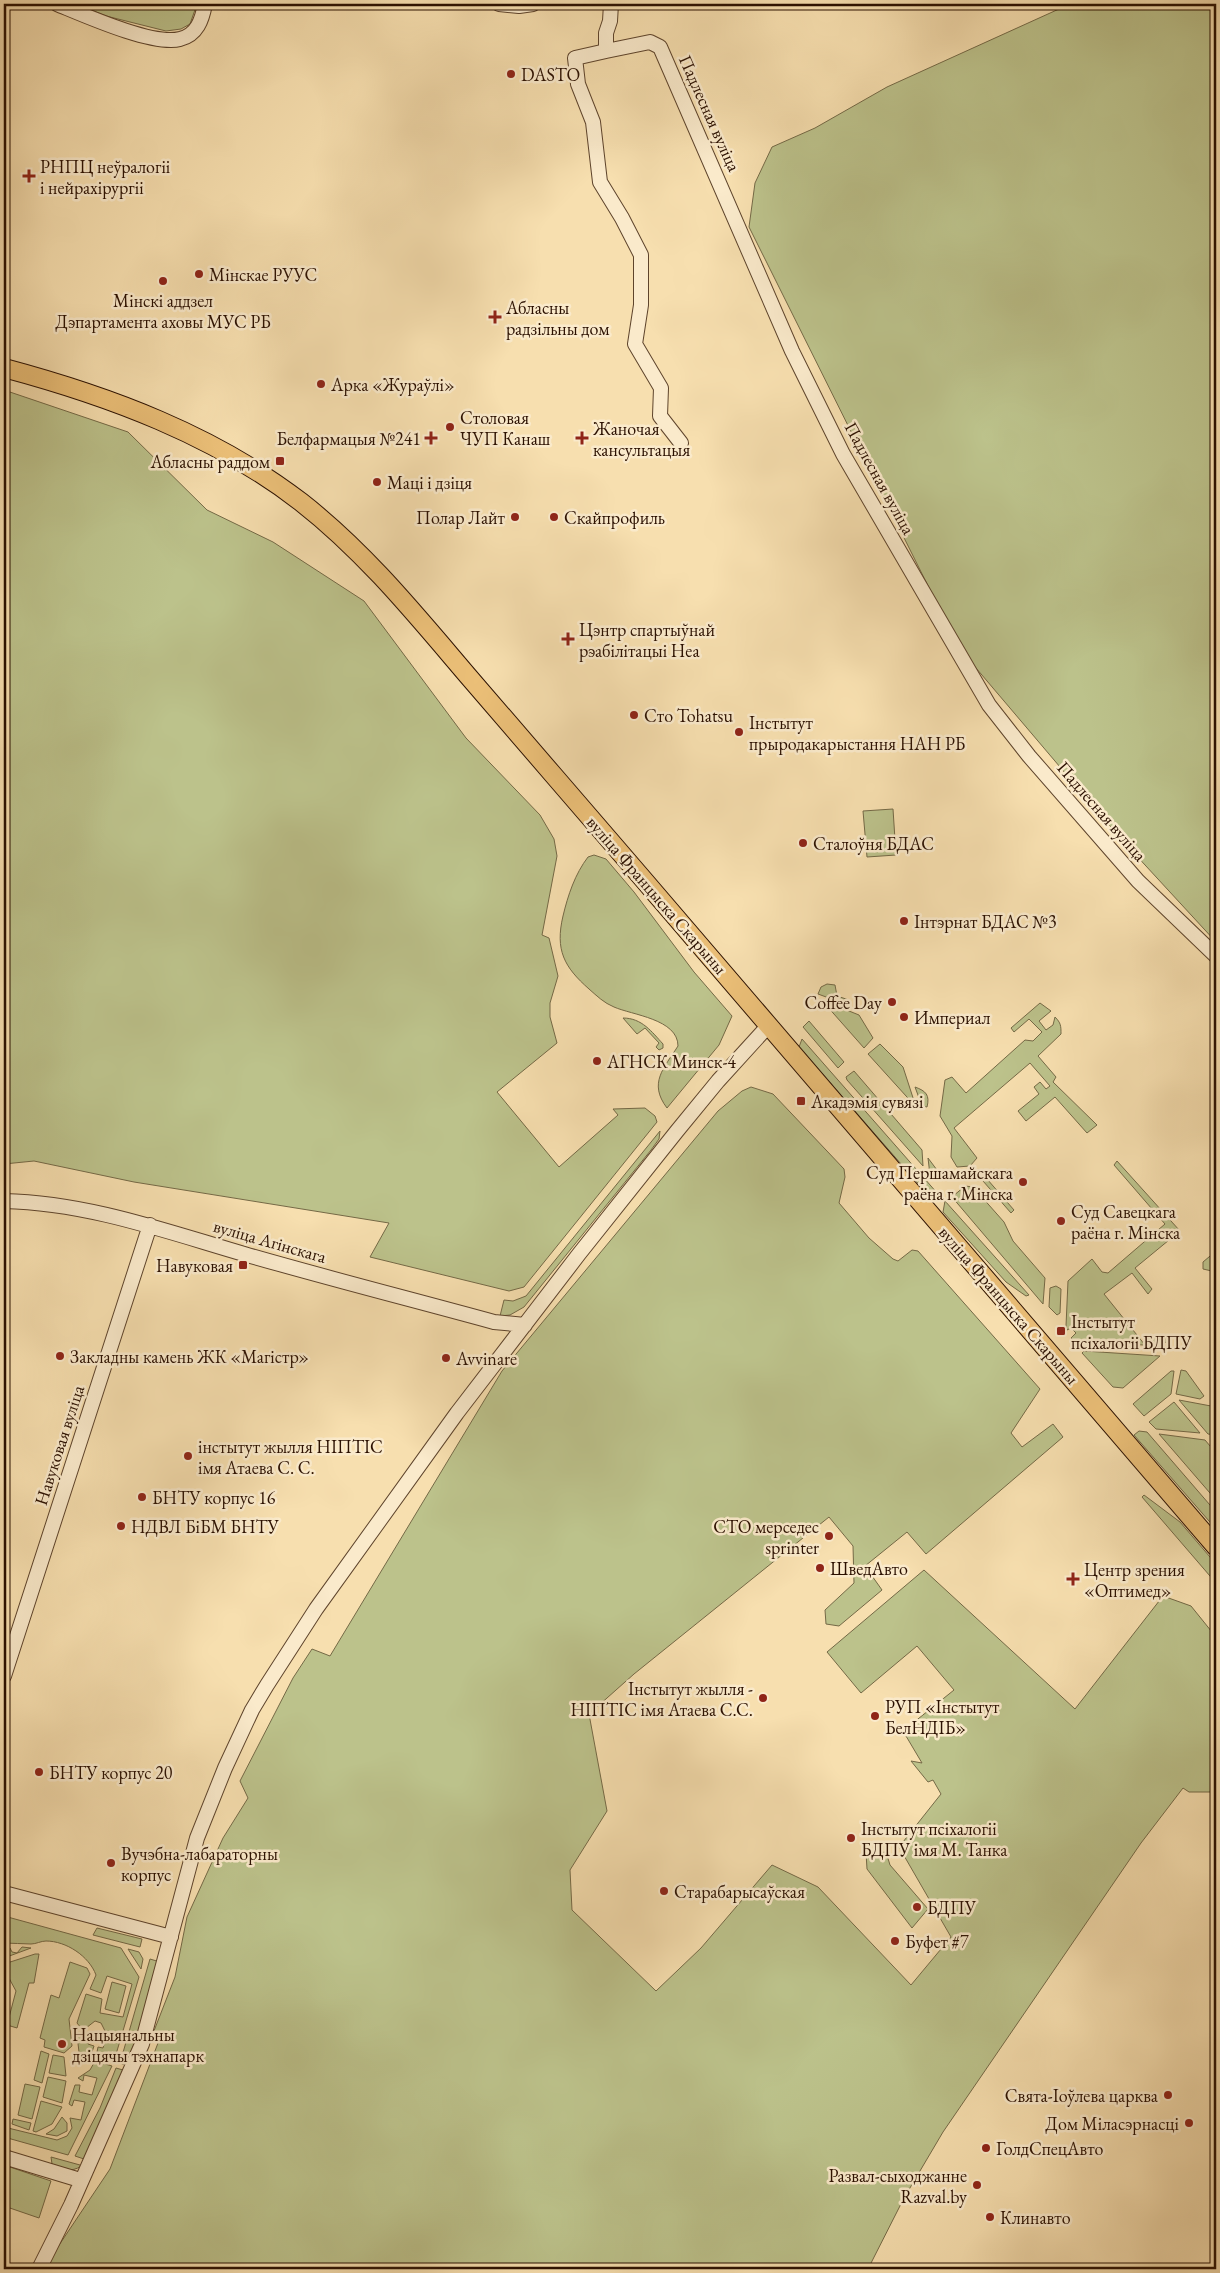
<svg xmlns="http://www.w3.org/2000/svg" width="1220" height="2273" font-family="'EB Garamond',serif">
	<rect width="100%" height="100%" fill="#f7dfaf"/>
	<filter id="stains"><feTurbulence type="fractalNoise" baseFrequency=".004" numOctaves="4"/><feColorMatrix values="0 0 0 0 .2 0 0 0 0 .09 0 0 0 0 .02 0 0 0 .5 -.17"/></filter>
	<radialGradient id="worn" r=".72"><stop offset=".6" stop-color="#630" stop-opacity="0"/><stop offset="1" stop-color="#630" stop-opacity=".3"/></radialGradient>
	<path fill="#bcc28b" stroke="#746946" d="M 76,4 L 197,4 L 190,24 L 181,29 L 166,31 L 106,16 Z
		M 1070,4 L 1216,4 L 1216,942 L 1122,840 L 959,648 L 749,227 L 755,183 L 772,147 L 815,128 L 887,87 Z
		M 4,390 L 128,432 L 207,510 L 273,542 L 364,601 L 466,738 L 540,815 L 554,839 L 557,856 L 542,935 L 549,938 L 558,976 L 550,1003 L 550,1017 L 557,1043 L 497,1092 L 559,1167 L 618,1115 L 613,1109 L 645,1108 L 655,1116 L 657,1122 L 524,1287 L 509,1291 L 370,1257 L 389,1223 L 134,1182 L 34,1161 L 4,1164 Z
		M 893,809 L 896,855 L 867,857 L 863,811 Z
		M 594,855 L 606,859 L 634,892 L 694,972 L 732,1016 L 719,1045 L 667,1108 C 648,1083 664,1068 678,1046 C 678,1019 632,1015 614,1007 C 604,1003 597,996 589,989 C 564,967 555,950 563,916 C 568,895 575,874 588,857 Z
		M 827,984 L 835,985 L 837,996 L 849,1000 L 848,1005 L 818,994 L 821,987 Z
		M 829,1003 L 859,1015 L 873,1038 L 864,1048 L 826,1005 Z
		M 1040,1003 L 1051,1011 L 1039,1021 L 1046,1030 L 1053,1025 L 1055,1017 C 1061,1023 1061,1026 1061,1034 L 1038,1056 L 1056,1077 L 1053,1082 L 1097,1125 L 1087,1133 L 1055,1097 L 1026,1121 L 1018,1111 L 1039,1094 L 1034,1087 L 1040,1082 L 1046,1089 L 1050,1086 L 1030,1063 L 954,1128 L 977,1158 L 970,1166 L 957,1167 L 951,1157 L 952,1136 L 940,1116 L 945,1080 L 952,1077 L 966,1093 L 1025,1040 L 1033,1041 L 1042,1032 L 1029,1019 L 1014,1032 L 1011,1028 Z
		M 623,1018 C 642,1018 652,1032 663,1044 L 663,1048 L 659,1050 L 656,1047 L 659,1043 L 645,1028 L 637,1034 Z
		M 809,1021 L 844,1062 L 838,1068 L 803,1027 Z
		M 802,1039 L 938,1194 L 934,1197 L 929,1196 L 799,1047 Z
		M 880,1044 L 903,1067 L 916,1107 L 868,1054 Z
		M 854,1071 L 922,1150 L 923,1166 L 847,1080 L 846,1077 Z
		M 751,1087 L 773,1094 L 844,1169 L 845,1177 L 839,1203 L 869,1238 L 893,1259 L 898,1261 L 912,1250 L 918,1251 L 1040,1389 L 1011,1433 L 1022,1447 L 1053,1424 L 1063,1437 L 926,1554 L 907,1532 L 865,1566 L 882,1590 L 839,1626 L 826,1624 L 825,1610 L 854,1583 L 853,1546 L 829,1517 L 634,1674 L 589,1714 L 607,1811 L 570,1870 L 572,1910 L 656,1991 L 701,1948 L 772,1865 L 818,1887 L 911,1985 L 951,1937 L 899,1847 L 941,1794 L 933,1780 L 928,1782 L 911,1761 L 922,1763 L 903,1731 L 954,1690 L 917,1646 L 861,1693 L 827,1652 L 924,1570 L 1075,1709 L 1163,1596 L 1191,1606 L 1216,1637 L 1216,1792 L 1189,1792 L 1183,1788 L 1141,1843 L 943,2132 L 904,2198 L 868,2269 L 43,2269 L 110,2169 L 158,2043 L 152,2036 L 175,1977 L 187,1917 L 223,1838 L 248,1798 L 240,1781 L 293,1678 L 312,1649 L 330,1656 L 502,1371 L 718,1111 L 742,1091 Z
		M 915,1087 C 926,1091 930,1095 927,1107 L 922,1106 Z
		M 660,1131 L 659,1139 L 651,1150 L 524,1307 L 510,1315 L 500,1316 L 504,1300 L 513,1301 L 526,1296 Z
		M 928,1158 L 940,1174 L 936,1180 L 930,1175 Z
		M 1117,1161 L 1180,1231 L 1135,1268 L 1152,1289 L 1148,1294 L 1132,1273 L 1104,1294 L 1145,1345 L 1155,1336 L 1166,1338 L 1167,1341 L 1159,1348 L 1145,1345 L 1076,1343 L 1071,1338 L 1076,1333 L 1071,1328 L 1067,1330 L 1066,1326 L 1068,1281 L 1092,1259 L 1102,1272 L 1108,1273 L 1165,1224 L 1114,1165 Z
		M 983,1178 L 987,1179 L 1014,1210 L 1011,1213 L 983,1181 Z
		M 965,1186 L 973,1187 L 1004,1222 L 1013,1241 L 1045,1278 L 1043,1304 L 952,1197 Z
		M 945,1201 L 1029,1295 L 1026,1296 L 1006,1282 L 943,1212 Z
		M 1216,1251 L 1216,1272 L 1203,1269 L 1203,1262 Z
		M 1056,1286 L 1061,1289 L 1060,1313 L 1057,1315 L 1049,1307 L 1050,1288 Z
		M 1084,1351 L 1160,1356 L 1123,1388 L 1113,1387 L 1082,1353 Z
		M 1181,1370 L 1186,1371 L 1204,1396 L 1200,1399 L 1176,1394 Z
		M 1171,1371 L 1174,1371 L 1171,1394 L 1144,1416 L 1133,1404 Z
		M 1179,1400 L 1211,1406 L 1216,1412 L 1216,1435 L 1208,1434 Z
		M 1174,1402 L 1200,1433 L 1156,1429 L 1149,1422 Z
		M 1139,1431 L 1147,1432 L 1216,1512 L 1216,1529 L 1134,1435 Z
		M 1159,1434 L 1205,1440 L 1216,1453 L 1216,1500 Z
		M 1144,1495 L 1180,1522 L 1216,1564 L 1216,1583 L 1142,1497 Z
		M 886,1852 L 890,1865 L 928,1909 L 912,1928 L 867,1869 L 866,1853 Z
		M 4,1916 L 121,1948 L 139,1977 L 114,2061 L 96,2057 L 98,2047 L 103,2048 L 107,2035 L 101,2023 L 95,2021 L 86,2028 L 81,2028 L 77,2023 L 86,1994 L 102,1999 L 100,2013 L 123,2017 L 132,1984 L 107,1976 L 101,1993 L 90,1989 L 96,1975 C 89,1956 66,1941 46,1941 C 41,1941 36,1944 31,1944 C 22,1944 13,1943 4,1943 Z
		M 97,1928 L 142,1939 L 140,1947 L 93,1935 Z
		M 22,1947 L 31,1948 L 4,1958 L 4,1948 L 10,1948 L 12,1952 L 17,1953 Z
		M 128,1949 L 139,1952 L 143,1959 L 141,1969 Z
		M 35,1954 L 39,1954 L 34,1983 L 29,1983 L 17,2028 L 7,2025 L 16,1991 L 4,1969 L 4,1964 Z
		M 150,1959 L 160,1962 L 138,2035 L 125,2065 L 120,2063 Z
		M 70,1962 L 87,1968 L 90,1974 L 69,2019 L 72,2046 L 64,2053 L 44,2047 L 45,2040 L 40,2038 L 51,1995 L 59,1998 Z
		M 112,1982 L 126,1986 L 119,2013 L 105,2009 Z
		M 77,2035 L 90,2038 L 88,2044 L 94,2046 L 91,2055 L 79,2052 Z
		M 41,2051 L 49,2054 L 42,2083 L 34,2080 Z
		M 53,2055 L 64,2057 L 66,2076 L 49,2073 Z
		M 95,2061 L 112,2066 L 68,2155 L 4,2137 L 4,2127 L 57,2140 L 67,2136 L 72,2128 L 70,2118 L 81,2120 L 85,2102 L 74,2100 L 72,2106 L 69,2104 L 75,2085 L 80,2085 L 79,2092 L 92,2095 L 97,2078 L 84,2075 L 83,2081 L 78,2078 L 90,2070 Z
		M 116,2068 L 123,2070 L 84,2159 L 75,2156 L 100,2108 Z
		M 48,2077 L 66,2081 L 62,2103 L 43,2097 Z
		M 25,2084 L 40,2087 L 32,2119 L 18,2115 Z
		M 41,2101 L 62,2107 L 52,2124 L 36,2132 L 33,2131 Z
		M 62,2117 L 67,2123 L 67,2131 L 57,2136 L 46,2134 L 54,2129 Z
		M 13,2119 L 31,2123 L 29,2130 L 12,2124 Z
		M 51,2157 L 80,2165 L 81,2166 C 72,2173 61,2169 52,2164 Z
		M 4,2165 L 51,2181 L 39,2218 L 4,2206 Z"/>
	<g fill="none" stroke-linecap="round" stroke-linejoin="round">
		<defs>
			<path id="minor" d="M 57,4 C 84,15 153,46 180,39 C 197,35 202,20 205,4
				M 499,4 L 519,6 L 533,4
				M 611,4 L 610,21 L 606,33 L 606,51 L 650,42 L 660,47 L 792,351 L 843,454 L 989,705 L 1029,756 L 1138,881 L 1216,956
				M 606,51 L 575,58 L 578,84 L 593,122 L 600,182 L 622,218 L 641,255 L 641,305 L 635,344 L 661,388 L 660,416 L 681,443
				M 4,1201 C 88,1203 165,1231 244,1254 C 327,1278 410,1299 494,1322 L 525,1325
				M 4,1676 L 150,1225
				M 4,1893 L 171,1937
				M 4,2157 L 80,2180
				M 39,2269 L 71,2205 L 142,2044 L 197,1838 L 225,1768 L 252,1710 L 267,1685 L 316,1609 L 457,1413 L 579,1254 L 677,1131 L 718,1081 L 769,1025"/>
			<path id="major" d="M 4,368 C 109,396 214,435 301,502 C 365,552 416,615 468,676 C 526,744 585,811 643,879 C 833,1102 1025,1324 1216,1547"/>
		</defs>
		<use href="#minor" stroke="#5e442c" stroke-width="16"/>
		<use href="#major" stroke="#2b1000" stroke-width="20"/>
		<use href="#minor" stroke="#faeacb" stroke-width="14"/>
		<use href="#major" stroke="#ecc078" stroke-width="18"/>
	</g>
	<g fill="#8f2418" stroke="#faeacb" stroke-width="2">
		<circle cx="511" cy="74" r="5"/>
		<path d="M26.5 168.5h5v5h5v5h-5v5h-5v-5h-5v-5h5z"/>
		<circle cx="199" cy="274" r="5"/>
		<circle cx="163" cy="281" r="5"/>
		<path d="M492.5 309.5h5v5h5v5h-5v5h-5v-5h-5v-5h5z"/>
		<circle cx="321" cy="384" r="5"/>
		<circle cx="450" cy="427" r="5"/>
		<path d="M428.5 430.5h5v5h5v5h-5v5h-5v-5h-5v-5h5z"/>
		<path d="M579.5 430.5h5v5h5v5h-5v5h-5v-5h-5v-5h5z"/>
		<rect x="275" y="456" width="10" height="10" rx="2.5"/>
		<circle cx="377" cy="482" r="5"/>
		<circle cx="515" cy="517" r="5"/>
		<circle cx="554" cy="517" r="5"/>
		<path d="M565.5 631.5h5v5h5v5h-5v5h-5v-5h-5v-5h5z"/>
		<circle cx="634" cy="715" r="5"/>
		<circle cx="739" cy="732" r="5"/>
		<circle cx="803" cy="843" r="5"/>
		<circle cx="904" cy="921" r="5"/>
		<circle cx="892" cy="1002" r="5"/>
		<circle cx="904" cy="1017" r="5"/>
		<circle cx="597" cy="1061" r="5"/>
		<rect x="796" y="1096" width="10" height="10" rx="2.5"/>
		<circle cx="1023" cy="1182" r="5"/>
		<circle cx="1061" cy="1221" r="5"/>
		<rect x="238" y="1260" width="10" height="10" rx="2.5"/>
		<rect x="1056" y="1326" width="10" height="10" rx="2.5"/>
		<circle cx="60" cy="1356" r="5"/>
		<circle cx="446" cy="1358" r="5"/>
		<circle cx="188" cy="1456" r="5"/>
		<circle cx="142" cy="1497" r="5"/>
		<circle cx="121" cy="1526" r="5"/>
		<circle cx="829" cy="1536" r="5"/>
		<circle cx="820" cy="1568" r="5"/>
		<path d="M1070.5 1571.5h5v5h5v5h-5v5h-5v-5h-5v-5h5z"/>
		<circle cx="763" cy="1698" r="5"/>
		<circle cx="875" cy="1716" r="5"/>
		<circle cx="39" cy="1772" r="5"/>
		<circle cx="851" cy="1838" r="5"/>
		<circle cx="111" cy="1863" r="5"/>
		<circle cx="664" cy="1891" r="5"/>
		<circle cx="917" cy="1907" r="5"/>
		<circle cx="895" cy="1941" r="5"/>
		<circle cx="62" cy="2044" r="5"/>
		<circle cx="1168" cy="2095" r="5"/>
		<circle cx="1189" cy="2123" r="5"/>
		<circle cx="986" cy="2148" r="5"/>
		<circle cx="977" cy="2185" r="5"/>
		<circle cx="990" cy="2217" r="5"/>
	</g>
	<g text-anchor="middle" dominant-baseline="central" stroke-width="5" stroke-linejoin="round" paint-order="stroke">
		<g font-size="18" fill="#2b1000" stroke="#faeacb" text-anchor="start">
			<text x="521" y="74">DASTO</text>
			<text x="40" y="166">РНПЦ неўралогіі<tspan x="40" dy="21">і нейрахірургіі</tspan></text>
			<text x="209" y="274">Мінскае РУУС</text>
			<text x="163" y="300" text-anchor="middle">Мінскі аддзел<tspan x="163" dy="21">Дэпартамента аховы МУС РБ</tspan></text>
			<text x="506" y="307">Абласны<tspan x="506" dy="21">радзільны дом</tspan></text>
			<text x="331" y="384">Арка «Жураўлі»</text>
			<text x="460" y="417">Столовая<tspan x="460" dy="21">ЧУП Канаш</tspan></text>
			<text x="593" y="428">Жаночая<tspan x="593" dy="21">кансультацыя</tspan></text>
			<text x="421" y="438" text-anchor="end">Белфармацыя №241</text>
			<text x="270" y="461" text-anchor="end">Абласны раддом</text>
			<text x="387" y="482">Маці і дзіця</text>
			<text x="505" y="517" text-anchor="end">Полар Лайт</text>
			<text x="564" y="517">Скайпрофиль</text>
			<text x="579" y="629">Цэнтр спартыўнай<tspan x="579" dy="21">рэабілітацыі Неа</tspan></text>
			<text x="644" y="715">Сто Tohatsu</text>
			<text x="749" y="722">Інстытут<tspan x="749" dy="21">прыродакарыстання НАН РБ</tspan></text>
			<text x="813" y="843">Сталоўня БДАС</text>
			<text x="914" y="921">Інтэрнат БДАС №3</text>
			<text x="882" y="1002" text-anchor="end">Coffee Day</text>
			<text x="914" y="1017">Империал</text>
			<text x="607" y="1061">АГНСК Минск-4</text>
			<text x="811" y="1101">Акадэмія сувязі</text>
			<text x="1013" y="1172" text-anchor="end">Суд Першамайскага<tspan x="1013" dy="21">раёна г. Мінска</tspan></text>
			<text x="1071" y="1211">Суд Савецкага<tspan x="1071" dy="21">раёна г. Мінска</tspan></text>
			<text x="233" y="1265" text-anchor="end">Навуковая</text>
			<text x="1071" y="1321">Інстытут<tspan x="1071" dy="21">псіхалогіі БДПУ</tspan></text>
			<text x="70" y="1356">Закладны камень ЖК «Магістр»</text>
			<text x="456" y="1358">Avvinare</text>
			<text x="198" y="1446">інстытут жылля НІПТІС<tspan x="198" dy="21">імя Атаева С. С.</tspan></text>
			<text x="152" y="1497">БНТУ корпус 16</text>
			<text x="131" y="1526">НДВЛ БіБМ БНТУ</text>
			<text x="819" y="1526" text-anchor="end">СТО мерседес<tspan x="819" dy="21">sprinter</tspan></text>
			<text x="830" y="1568">ШведАвто</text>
			<text x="1084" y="1569">Центр зрения<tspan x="1084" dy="21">«Оптимед»</tspan></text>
			<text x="753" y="1688" text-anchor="end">Інстытут жылля -<tspan x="753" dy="21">НІПТІС імя Атаева С.С.</tspan></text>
			<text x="885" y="1706">РУП «Інстытут<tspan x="885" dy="21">БелНДІБ»</tspan></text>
			<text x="49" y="1772">БНТУ корпус 20</text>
			<text x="861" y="1828">Інстытут псіхалогіі<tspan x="861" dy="21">БДПУ імя М. Танка</tspan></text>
			<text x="121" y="1853">Вучэбна-лабараторны<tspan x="121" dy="21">корпус</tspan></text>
			<text x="674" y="1891">Старабарысаўская</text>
			<text x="927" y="1907">БДПУ</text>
			<text x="905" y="1941">Буфет #7</text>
			<text x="72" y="2034">Нацыянальны<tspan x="72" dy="21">дзіцячы тэхнапарк</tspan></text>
			<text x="1158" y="2095" text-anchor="end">Свята-Іоўлева царква</text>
			<text x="1179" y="2123" text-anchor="end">Дом Міласэрнасці</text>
			<text x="996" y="2148">ГолдСпецАвто</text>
			<text x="967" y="2175" text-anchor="end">Развал-сыходжанне<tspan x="967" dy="21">Razval.by</tspan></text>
			<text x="1000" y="2217">Клинавто</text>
		</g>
		<g font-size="18" fill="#2b1000" stroke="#faeacb">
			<text transform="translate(710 113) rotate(66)">Падлесная вуліца</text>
			<text transform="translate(880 478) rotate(61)">Падлесная вуліца</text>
			<text transform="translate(1102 811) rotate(49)">Падлесная вуліца</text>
			<text transform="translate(657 895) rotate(49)">вуліца Францыска Скарыны</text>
			<text transform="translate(270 1241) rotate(16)">вуліца Агінскага</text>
			<text transform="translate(1009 1305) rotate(49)">вуліца Францыска Скарыны</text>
			<text transform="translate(59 1445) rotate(-72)">Навуковая вуліца</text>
		</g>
	</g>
	<rect width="1220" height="2273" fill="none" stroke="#f7dfaf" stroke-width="20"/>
	<rect x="5" y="5" width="1210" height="2263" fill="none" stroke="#2b1000" stroke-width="2.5"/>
	<rect x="10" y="10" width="1200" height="2253" fill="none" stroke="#2b1000"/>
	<rect width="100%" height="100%" filter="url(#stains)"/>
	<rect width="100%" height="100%" fill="url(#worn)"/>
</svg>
